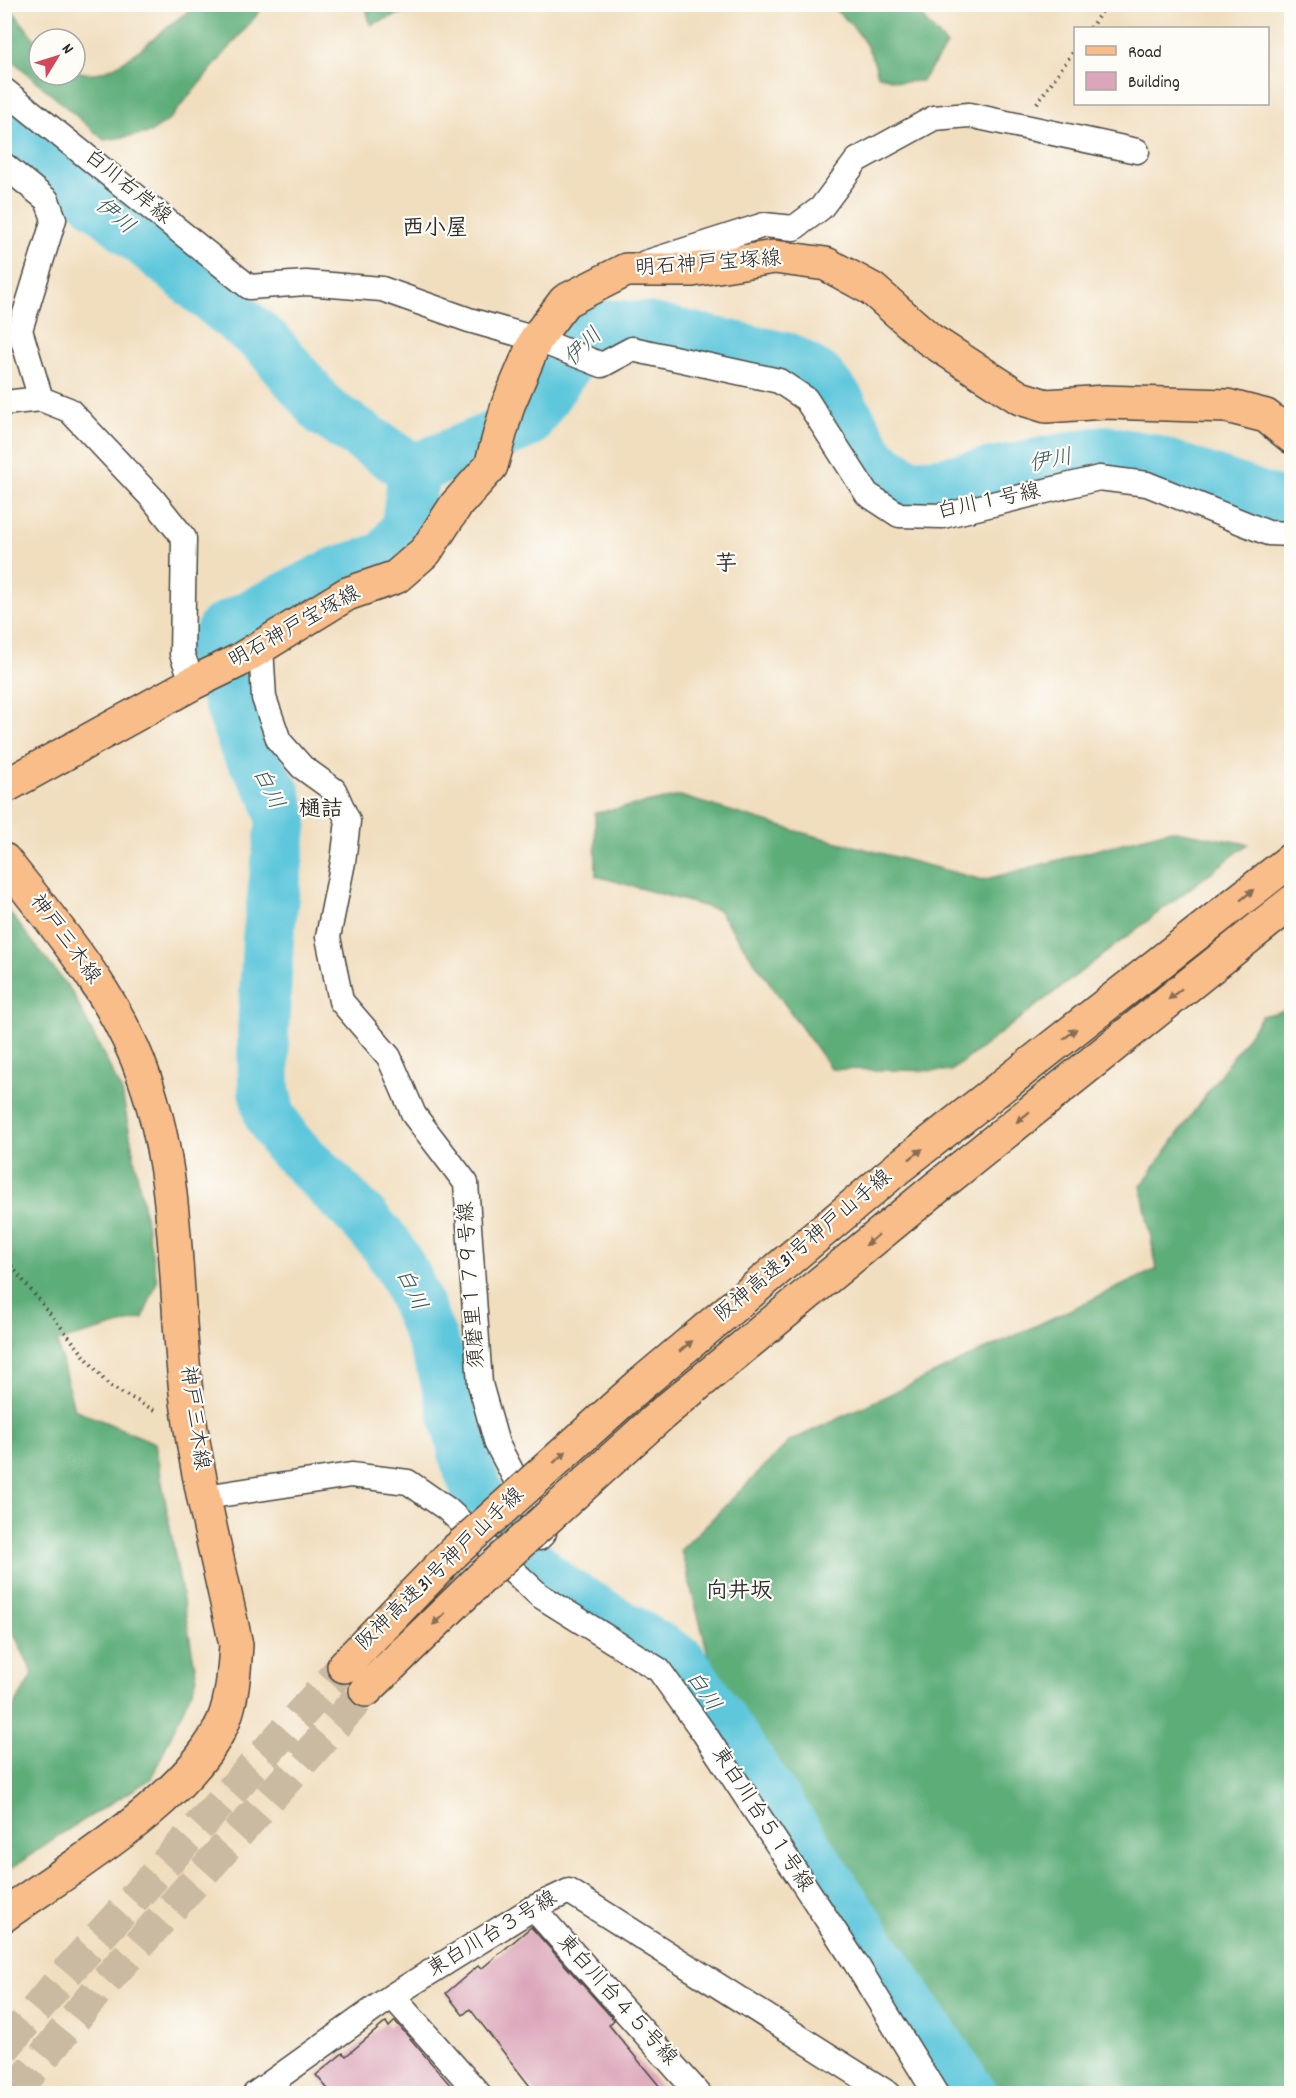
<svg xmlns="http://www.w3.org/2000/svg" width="1296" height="2098" font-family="Dekko,'Klee One',sans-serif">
	<rect width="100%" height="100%" fill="#fdfcf7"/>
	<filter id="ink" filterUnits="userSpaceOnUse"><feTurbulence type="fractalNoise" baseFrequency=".0167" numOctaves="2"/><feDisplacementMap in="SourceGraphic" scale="12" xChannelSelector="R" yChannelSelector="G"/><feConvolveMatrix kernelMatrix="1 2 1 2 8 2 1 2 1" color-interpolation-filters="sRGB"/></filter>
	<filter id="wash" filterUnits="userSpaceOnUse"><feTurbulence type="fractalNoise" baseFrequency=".008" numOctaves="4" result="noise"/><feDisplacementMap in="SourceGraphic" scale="24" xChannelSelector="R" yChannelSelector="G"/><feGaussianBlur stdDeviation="1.35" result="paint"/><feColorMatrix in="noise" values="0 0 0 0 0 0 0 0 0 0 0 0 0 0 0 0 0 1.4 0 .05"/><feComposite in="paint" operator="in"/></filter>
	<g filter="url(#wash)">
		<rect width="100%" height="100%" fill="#f1debf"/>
		<path fill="#5dad79" stroke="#446c52" stroke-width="1.5" d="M 5,4 L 8,5 L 39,45 L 39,75 L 75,75 L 75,70 C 114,90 165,20 200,5 C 210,1 252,4 265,5 L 169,120 L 150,133 L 104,140 L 5,54 Z
			M 366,5 L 366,4 L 423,5 L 370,25 Z
			M 828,5 L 911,5 L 947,45 L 922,81 L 900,82 L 878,75 C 871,46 853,21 828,5 Z
			M 680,796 L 800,832 L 983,880 L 1171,830 L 1248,844 L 951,1071 L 831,1069 L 718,910 L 596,876 L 595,813 Z
			M 5,907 L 72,992 L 122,1092 L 157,1281 L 143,1318 L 57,1342 L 74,1409 L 155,1443 L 197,1679 L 151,1779 L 59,1835 L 5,1873 L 5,1723 L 33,1673 L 5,1615 L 4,1269 L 13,1256 L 4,1245 Z
			M 1291,1009 L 1291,2093 L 993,2093 L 718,1692 L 681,1550 L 790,1441 L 1157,1269 L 1141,1186 L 1262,1016 Z"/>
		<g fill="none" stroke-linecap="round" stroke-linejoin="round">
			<path stroke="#5fc7dc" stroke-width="52" d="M 4,125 L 269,345 L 325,412 L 414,470
				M 414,470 L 407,526 L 387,557 L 338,572 L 223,629 L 212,651 L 245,746 L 275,794 L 282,820 L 268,939 L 263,1033 L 264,1090 L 270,1116 L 286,1142 L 363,1218 L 385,1243 L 406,1277 L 443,1368 L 467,1464 L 489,1523 L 558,1588 L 681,1661 L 971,2094
				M 414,470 L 526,423 L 574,353 L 604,325 L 647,328 L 789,359 L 819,377 L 838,400 L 873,461 L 909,485 L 942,483 L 1105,451 L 1149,459 L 1292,508"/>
		</g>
		<g id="blocks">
			<path fill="#dca6ba" d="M 531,1927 L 614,2020 L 609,2025 L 666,2094 L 536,2094 L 470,2009 L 463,2015 L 446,1993 L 478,1966 L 481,1969 Z
				M 395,2021 L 458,2094 L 332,2094 L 316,2075 L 343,2053 L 346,2056 L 386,2022 L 389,2027 Z"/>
		</g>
	</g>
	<g filter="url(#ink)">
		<use href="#blocks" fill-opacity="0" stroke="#494641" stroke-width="1.5"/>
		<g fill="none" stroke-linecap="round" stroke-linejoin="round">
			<path stroke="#c9baa1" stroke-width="33" stroke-dasharray="33 16" stroke-linecap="butt" d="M 4,2048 L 69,1970 L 344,1666
				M 13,2094 L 96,1992 L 366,1690"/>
			<defs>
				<path id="street" d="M 4,90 L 249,287 L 306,283 L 382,289 L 469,320 L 536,339 L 602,365 L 632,349 L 779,381 L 806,399 L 867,494 L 899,515 L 943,516 L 1099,478 L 1147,484 L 1268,533 L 1292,534
					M 4,165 L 47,200 L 54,219 L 20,330 L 41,399
					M 645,263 L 764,225 L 794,228 L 821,208 L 857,160 L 934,118 L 969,115 L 1137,151
					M 4,403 L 41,399 L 69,410 L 152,498 L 184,538 L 182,654 L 193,683
					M 261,647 L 264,698 L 279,741 L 302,767 L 334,790 L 348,821 L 343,862 L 328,937 L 341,1001 L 389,1057 L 414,1115 L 466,1183 L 480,1384 L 497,1444 L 544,1533 L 539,1538
					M 205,1497 L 351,1475 L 408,1482 L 447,1509 L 539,1595 L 659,1670 L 704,1733 L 855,1962 L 936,2094
					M 533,1908 L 699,2094
					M 392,1996 L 479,2094
					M 255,2094 L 392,1996 L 533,1908 L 569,1891 L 889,2094"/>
				<path id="primary" d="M 4,787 L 193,683 L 238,661 L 347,594 L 396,577 L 426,551 L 456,505 L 491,466 L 508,405 L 536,339 L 565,301 L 626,270 L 692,270 L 774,257 L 826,264 L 872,289 L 929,339 L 1020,398 L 1046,406 L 1105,402 L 1227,406 L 1266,416 L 1292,437
					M 4,860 C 57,928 116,995 144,1077 C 182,1183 173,1299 188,1409 C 199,1488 220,1567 236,1645 C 234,1671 233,1698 223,1722 C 191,1797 70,1868 4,1915"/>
				<path id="highway" d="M 641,1384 L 899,1167 L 1292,859
					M 664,1412 L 936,1188 L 1292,902
					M 344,1666 L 454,1552
					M 366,1690 L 481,1578"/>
			</defs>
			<use href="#street" stroke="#494641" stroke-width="27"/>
			<use href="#primary" stroke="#494641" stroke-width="36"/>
			<use href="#highway" stroke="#494641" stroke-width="36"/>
			<path stroke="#494641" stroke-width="4" stroke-dasharray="1.5 4.5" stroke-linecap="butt" d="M 1090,28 L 1107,4
				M 1037,103 L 1076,48
				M 4,1257 L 109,1386 L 158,1412"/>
			<use href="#street" stroke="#fff" stroke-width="24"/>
			<use href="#primary" stroke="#f8bd89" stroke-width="33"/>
			<use href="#highway" stroke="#f8bd89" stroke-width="33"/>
			<defs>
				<path id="highway-bridge" d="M 454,1552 L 641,1384
					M 481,1578 L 664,1412"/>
			</defs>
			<use href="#highway-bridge" stroke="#494641" stroke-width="36" stroke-linecap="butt"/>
			<use href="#highway-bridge" stroke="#f8bd89" stroke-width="33"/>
		</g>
		<defs><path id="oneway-solid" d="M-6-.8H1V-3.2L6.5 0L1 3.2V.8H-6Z" transform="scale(1.5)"/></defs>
		<g fill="#876d55">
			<use href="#oneway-solid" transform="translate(1247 895) rotate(-39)"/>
			<use href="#oneway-solid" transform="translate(1175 994) rotate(141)"/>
			<use href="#oneway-solid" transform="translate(1070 1034) rotate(-38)"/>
			<use href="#oneway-solid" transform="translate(1023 1117) rotate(141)"/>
			<use href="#oneway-solid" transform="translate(916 1154) rotate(-38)"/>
			<use href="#oneway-solid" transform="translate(872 1240) rotate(141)"/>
			<use href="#oneway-solid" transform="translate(686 1346) rotate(-40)"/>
			<use href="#oneway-solid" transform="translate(560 1457) rotate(-42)"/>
			<use href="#oneway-solid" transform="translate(439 1619) rotate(136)"/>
		</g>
	</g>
	<g text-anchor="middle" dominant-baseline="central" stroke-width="4.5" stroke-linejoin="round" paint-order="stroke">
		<g font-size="21" fill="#2b2b2b" stroke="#fdfcf7">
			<text transform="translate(127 188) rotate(39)">白川右岸線</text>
			<text transform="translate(708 265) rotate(-4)">明石神戸宝塚線</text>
			<text transform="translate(989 503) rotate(-12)">白川１号線</text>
			<text transform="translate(295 628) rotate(-29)">明石神戸宝塚線</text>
			<text transform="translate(64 940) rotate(54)">神戸三木線</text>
			<text transform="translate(804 1247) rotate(-40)">阪神高速31号神戸山手線</text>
			<text transform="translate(473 1285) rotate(-94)">須磨里１７９号線</text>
			<text transform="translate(193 1418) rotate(82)">神戸三木線</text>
			<text transform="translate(441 1570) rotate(-44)">阪神高速31号神戸山手線</text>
			<text transform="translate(761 1820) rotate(57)">東白川台５１号線</text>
			<text transform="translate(493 1935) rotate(-31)">東白川台３号線</text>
			<text transform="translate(616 2001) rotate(48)">東白川台４５号線</text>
		</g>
		<g font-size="22" font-style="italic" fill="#3b5a60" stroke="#fdfcf7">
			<text transform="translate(114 217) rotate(40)">伊川</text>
			<text transform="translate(584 348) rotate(-45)">伊川</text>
			<text transform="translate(1051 462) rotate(-11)">伊川</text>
			<text transform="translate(267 789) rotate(64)">白川</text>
			<text transform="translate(410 1290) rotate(65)">白川</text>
			<text transform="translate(702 1692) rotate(56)">白川</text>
		</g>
		<g font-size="22" font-weight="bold" fill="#2b2b2b" stroke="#fdfcf7">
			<text x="435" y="229">西小屋</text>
			<text x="726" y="565">芋</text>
			<text x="321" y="810">樋詰</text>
			<text x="739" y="1592">向井坂</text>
		</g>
	</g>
	<rect width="1296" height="2098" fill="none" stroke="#fdfcf7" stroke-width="24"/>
	<rect x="1074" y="27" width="195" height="78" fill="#fdfcf7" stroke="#a9a8a5" stroke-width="1.5"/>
	<rect x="1086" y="46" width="30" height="9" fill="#f8bd89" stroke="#a9a8a5" stroke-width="1.5"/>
	<text x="1128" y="57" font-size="18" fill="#2b2b2b">Road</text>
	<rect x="1086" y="72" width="30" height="18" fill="#dca6ba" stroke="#a9a8a5" stroke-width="1.5"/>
	<text x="1128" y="87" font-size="18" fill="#2b2b2b">Building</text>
	<g transform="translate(57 57) rotate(52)"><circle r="28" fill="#fdfcf7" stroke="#a9a8a5" stroke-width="1.5"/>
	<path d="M0-4.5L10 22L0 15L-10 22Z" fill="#d1495b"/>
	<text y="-9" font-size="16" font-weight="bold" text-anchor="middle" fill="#2b2b2b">N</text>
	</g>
</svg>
